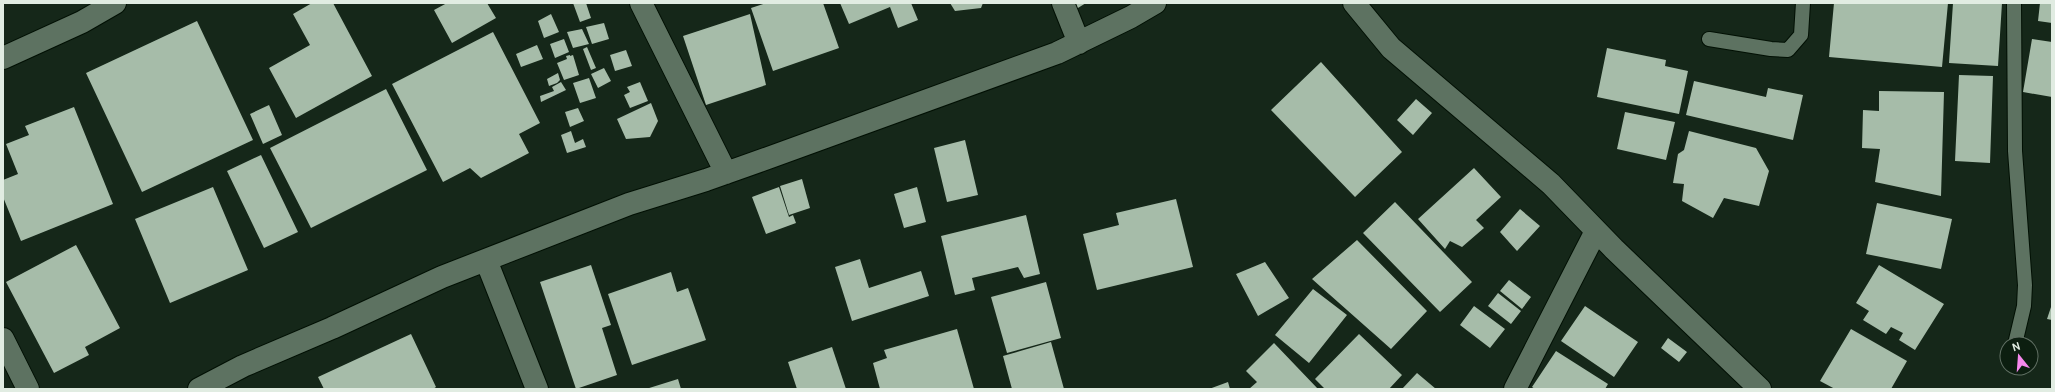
<svg xmlns="http://www.w3.org/2000/svg" width="2055" height="392" font-family="Overpass,sans-serif">
	<rect width="100%" height="100%" fill="#152719"/>
	<path fill="#a6bca9" d="M 312,3 L 333,3 L 372,76 L 296,118 L 269,68 L 310,45 L 293,14 Z
		M 447,3 L 487,3 L 496,18 L 452,43 L 434,10 Z
		M 573,3 L 586,3 L 591,18 L 580,22 Z
		M 766,3 L 823,3 L 839,48 L 773,71 L 751,8 Z
		M 840,3 L 911,3 L 918,20 L 898,28 L 890,7 L 849,24 Z
		M 950,3 L 983,3 L 981,8 L 955,11 Z
		M 1068,3 L 1086,3 L 1073,11 Z
		M 1834,3 L 1948,3 L 1942,67 L 1829,57 Z
		M 1953,3 L 2002,3 L 1998,66 L 1949,63 Z
		M 2040,3 L 2052,3 L 2052,23 L 2038,21 Z
		M 551,14 L 559,32 L 544,38 L 538,21 Z
		M 750,14 L 766,85 L 706,105 L 683,36 Z
		M 197,21 L 253,140 L 142,192 L 86,73 Z
		M 604,23 L 609,39 L 592,44 L 586,27 Z
		M 582,29 L 589,44 L 573,48 L 567,32 Z
		M 493,32 L 540,123 L 519,134 L 529,153 L 481,178 L 470,168 L 443,182 L 392,84 Z
		M 564,39 L 569,52 L 555,58 L 550,44 Z
		M 2032,39 L 2052,42 L 2052,97 L 2023,92 Z
		M 537,45 L 543,59 L 521,67 L 516,54 Z
		M 587,47 L 596,68 L 591,70 L 583,49 Z
		M 1607,48 L 1666,60 L 1665,66 L 1688,71 L 1679,114 L 1597,97 Z
		M 626,50 L 632,66 L 615,71 L 610,55 Z
		M 570,55 L 570,56 L 573,55 L 579,75 L 564,80 L 557,63 L 567,59 L 566,56 Z
		M 1321,62 L 1402,152 L 1355,197 L 1271,110 Z
		M 604,68 L 611,81 L 598,88 L 591,74 Z
		M 558,73 L 560,80 L 557,83 L 549,86 L 547,79 Z
		M 1959,75 L 1993,76 L 1990,163 L 1955,161 Z
		M 589,78 L 596,98 L 580,103 L 573,83 Z
		M 1694,81 L 1766,97 L 1768,88 L 1803,95 L 1793,140 L 1686,115 Z
		M 561,82 L 566,90 L 541,102 L 540,96 L 554,91 L 552,87 Z
		M 640,82 L 648,101 L 630,108 L 624,95 L 630,92 L 627,87 Z
		M 386,89 L 427,170 L 311,228 L 270,148 Z
		M 1879,91 L 1944,92 L 1941,196 L 1875,182 L 1880,149 L 1862,148 L 1863,110 L 1879,111 Z
		M 1416,99 L 1432,113 L 1413,135 L 1397,120 Z
		M 651,103 L 658,121 L 650,137 L 626,139 L 617,119 Z
		M 269,105 L 282,135 L 263,144 L 250,114 Z
		M 74,107 L 113,204 L 21,241 L 3,197 L 3,180 L 18,174 L 6,144 L 29,135 L 25,126 Z
		M 578,108 L 584,121 L 570,127 L 565,112 Z
		M 1625,112 L 1675,122 L 1666,160 L 1617,149 Z
		M 571,131 L 575,143 L 583,139 L 586,147 L 567,153 L 561,135 Z
		M 1689,131 L 1756,148 L 1769,171 L 1759,206 L 1724,198 L 1713,218 L 1682,201 L 1684,184 L 1673,183 L 1678,154 L 1684,150 Z
		M 965,140 L 978,195 L 947,202 L 934,148 Z
		M 261,155 L 298,232 L 264,248 L 227,171 Z
		M 1474,168 L 1501,197 L 1476,220 L 1484,228 L 1462,247 L 1450,241 L 1445,249 L 1418,219 Z
		M 802,179 L 810,208 L 789,215 L 780,186 Z
		M 213,187 L 248,270 L 170,303 L 135,219 Z
		M 779,187 L 789,217 L 793,215 L 796,223 L 766,234 L 752,197 Z
		M 917,187 L 926,222 L 904,228 L 894,194 Z
		M 1176,199 L 1193,267 L 1097,290 L 1083,234 L 1119,225 L 1116,213 Z
		M 1395,202 L 1472,282 L 1440,312 L 1363,233 Z
		M 1877,203 L 1952,219 L 1941,269 L 1866,254 Z
		M 1520,209 L 1540,226 L 1517,251 L 1500,232 Z
		M 1026,215 L 1040,274 L 1024,278 L 1018,267 L 972,278 L 975,290 L 955,295 L 941,236 Z
		M 1357,240 L 1427,311 L 1391,349 L 1312,279 Z
		M 76,245 L 120,328 L 85,347 L 89,355 L 54,373 L 6,282 Z
		M 860,259 L 869,288 L 921,271 L 929,296 L 852,321 L 835,267 Z
		M 1265,262 L 1289,298 L 1258,316 L 1236,274 Z
		M 591,265 L 611,325 L 602,328 L 617,375 L 576,389 L 540,282 Z
		M 1879,265 L 1944,304 L 1915,350 L 1899,340 L 1903,333 L 1891,327 L 1886,334 L 1863,320 L 1869,311 L 1856,303 Z
		M 671,272 L 677,292 L 688,288 L 706,340 L 632,365 L 608,294 Z
		M 1509,280 L 1531,297 L 1522,309 L 1500,291 Z
		M 1046,282 L 1061,338 L 1007,353 L 991,297 Z
		M 1313,289 L 1347,315 L 1309,363 L 1275,335 Z
		M 1498,293 L 1521,311 L 1511,324 L 1488,306 Z
		M 2052,304 L 2052,320 L 2047,319 Z
		M 1474,306 L 1505,329 L 1490,348 L 1460,325 Z
		M 1585,306 L 1638,342 L 1614,377 L 1561,341 Z
		M 957,329 L 974,389 L 880,389 L 873,363 L 887,358 L 884,350 Z
		M 1851,329 L 1907,361 L 1891,389 L 1835,389 L 1820,381 Z
		M 411,334 L 436,387 L 433,389 L 324,389 L 318,377 Z
		M 1359,334 L 1402,375 L 1389,389 L 1325,389 L 1315,379 Z
		M 1668,338 L 1687,352 L 1679,362 L 1661,348 Z
		M 1051,342 L 1064,389 L 1012,389 L 1003,356 Z
		M 1274,343 L 1318,389 L 1249,389 L 1257,382 L 1246,371 Z
		M 832,347 L 846,389 L 797,389 L 788,362 Z
		M 1556,351 L 1608,384 L 1605,389 L 1535,389 L 1532,387 Z
		M 1417,373 L 1436,389 L 1402,389 Z
		M 678,379 L 681,389 L 646,389 Z
		M 1228,382 L 1230,389 L 1209,389 Z"/>
	<g fill="none" stroke-linecap="round" stroke-linejoin="round">
		<defs>
			<path id="lane" d="M 2014,3 L 2015,151 L 2025,285 L 2024,306 L 2015,344
				M 1709,39 L 1771,49 L 1788,50 L 1801,35 L 1803,3"/>
			<path id="street" d="M 641,3 L 726,173
				M 1063,3 L 1079,43
				M 1354,3 L 1391,48 L 1551,184 L 1614,249 L 1760,389
				M 3,58 L 82,22 L 115,3
				M 486,260 L 537,389
				M 3,339 L 28,389
				M 199,389 L 243,366 L 332,328 L 442,277 L 629,204 L 706,180 L 768,158 L 1057,53 L 1131,17 L 1155,3
				M 1515,389 L 1596,231"/>
		</defs>
		<use href="#lane" stroke="#021004" stroke-width="16"/>
		<use href="#street" stroke="#021004" stroke-width="24"/>
		<use href="#lane" stroke="#5d7261" stroke-width="14"/>
		<use href="#street" stroke="#5d7261" stroke-width="22"/>
	</g>
	<rect width="2055" height="392" fill="none" stroke="#e1ece2" stroke-width="8"/>
	<g transform="translate(2019 356) rotate(343)"><circle r="19" fill="#0c1e10" stroke="#617064"/>
	<path d="M0-3L7 15L0 10L-7 15Z" fill="#f688ed"/>
	<text y="-6" font-size="11" font-weight="bold" text-anchor="middle" fill="#e1ece2">N</text>
	</g>
</svg>
